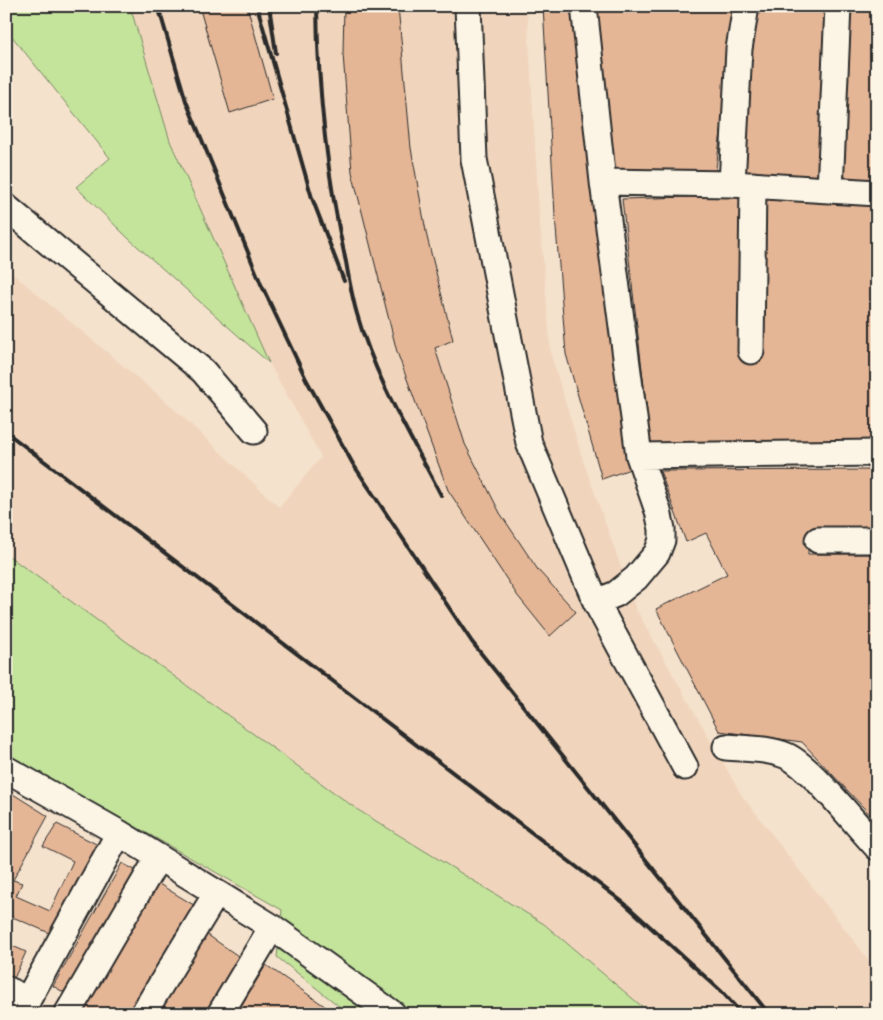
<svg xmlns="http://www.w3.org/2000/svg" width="883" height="1020" font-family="Dekko,sans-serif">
	<rect width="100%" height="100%" fill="#f5e2cd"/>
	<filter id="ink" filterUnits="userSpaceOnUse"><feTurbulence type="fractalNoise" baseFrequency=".02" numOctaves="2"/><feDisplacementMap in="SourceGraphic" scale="10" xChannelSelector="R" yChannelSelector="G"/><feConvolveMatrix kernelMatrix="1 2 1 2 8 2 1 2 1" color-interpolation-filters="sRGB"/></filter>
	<g filter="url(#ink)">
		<path fill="#f0d5bc" d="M 130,6 L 527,6 L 539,211 L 551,354 L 584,463 L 636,609 L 741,794 L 877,971 L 877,1014 L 651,1014 L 544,924 L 358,810 L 6,554 L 6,268 L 168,403 L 279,507 L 321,457 L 269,363 L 170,141 Z"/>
		<path fill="#c4e39b" stroke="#788763" d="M 6,6 L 130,6 L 170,141 L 269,363 L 128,238 L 76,187 L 110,158 L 6,29 Z
			M 6,554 L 358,810 L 544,924 L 651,1014 L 349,1014 L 277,957 L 282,910 L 6,753 Z"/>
		<path fill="#e5b696" stroke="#2b2b2b" d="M 199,6 L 247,6 L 273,99 L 230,113 Z
			M 344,6 L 398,6 L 411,148 L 427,237 L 453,340 L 435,348 L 465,444 L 500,513 L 538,570 L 576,612 L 550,636 L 517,595 L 448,490 L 397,352 L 352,172 L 343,54 Z
			M 543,6 L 573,6 L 630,469 L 602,479 L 566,354 L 555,215 Z
			M 595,6 L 739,6 L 715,175 L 613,173 Z
			M 759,6 L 877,6 L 877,181 L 740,174 L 751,59 Z
			M 722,196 L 877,206 L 877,443 L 651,446 L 622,199 Z
			M 877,470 L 877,529 L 809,529 L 808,554 L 872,554 L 877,572 L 877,822 L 802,742 L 719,731 L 656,609 L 727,574 L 706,533 L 686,542 L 660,471 Z
			M 13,794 L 48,816 L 13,880 L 22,883 L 16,896 L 50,911 L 73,861 L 43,846 L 57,824 L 104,848 L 54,935 L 8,915 L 6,918 L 6,806 Z
			M 122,863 L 142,874 L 72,997 L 53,986 Z
			M 154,881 L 197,907 L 133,1014 L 89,1014 L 80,1008 Z
			M 202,931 L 241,958 L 209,1014 L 153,1014 Z
			M 6,943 L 26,952 L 11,985 L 6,983 Z
			M 266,965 L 336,1014 L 236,1014 Z
			M 6,996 L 16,1001 L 10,1014 L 6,1014 Z"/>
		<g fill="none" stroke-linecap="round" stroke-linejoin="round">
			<defs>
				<path id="minor" d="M 468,6 L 474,159 L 529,443 L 596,602 L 685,767
					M 584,6 L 603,182 L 639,456 L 658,511 L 662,529 L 662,540 L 657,553 L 636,578 L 616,594 L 596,602
					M 603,182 L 732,184 L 877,193
					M 732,184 L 739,49 L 746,6
					M 830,190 L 838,6
					M 6,207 L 203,371 L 254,431
					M 751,351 L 753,185
					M 639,456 L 877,453
					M 818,540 L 877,540
					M 726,747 C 746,749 768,748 787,756 C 812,768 856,825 877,847
					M 6,769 L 119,833 L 272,927 L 393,1014
					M 6,989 L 28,1000
					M 20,1014 L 119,833
					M 67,1014 L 158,858
					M 143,1014 L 216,894
					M 220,1014 L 272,927"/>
			</defs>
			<use href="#minor" stroke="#2b2b2b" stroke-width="29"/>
			<use href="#minor" stroke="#fcf5e5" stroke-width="25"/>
			<path stroke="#2b2b2b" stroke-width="4" d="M 158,6 L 186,101 L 261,284 L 306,379 L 353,464 L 472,642 L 769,1014
				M 257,6 L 312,198 L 344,281
				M 269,6 L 276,53
				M 317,6 C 318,92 327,178 346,262 C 349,279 352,297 357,314 C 375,378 411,437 441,495
				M 6,432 L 624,903 L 722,992 L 742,1014"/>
		</g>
	</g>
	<rect width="883" height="1020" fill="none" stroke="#fcf5e5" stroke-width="25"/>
	<rect x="12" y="12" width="858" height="995" fill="none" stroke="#2b2b2b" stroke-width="2" filter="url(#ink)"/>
</svg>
